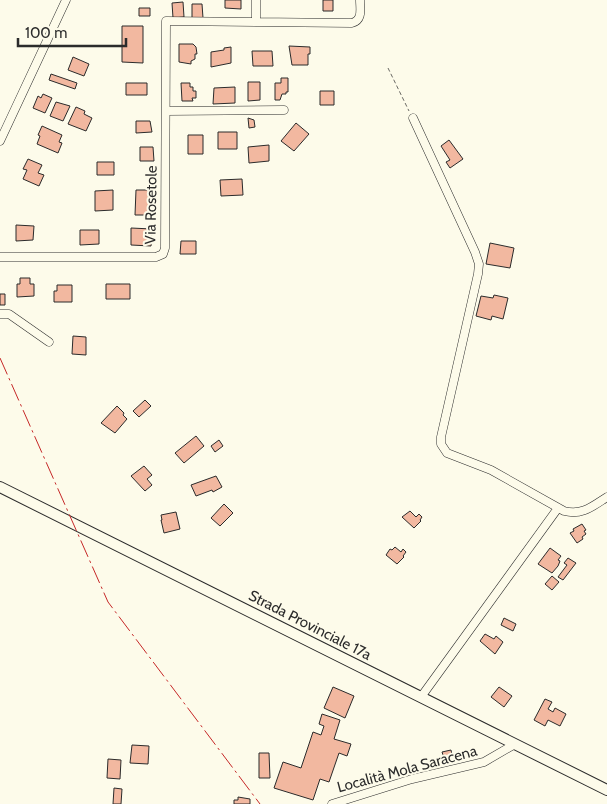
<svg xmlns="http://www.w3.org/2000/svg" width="607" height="804" font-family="Cabin,sans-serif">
	<rect width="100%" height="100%" fill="#fdfbea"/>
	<path fill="#f2b8a0" stroke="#2b2b2b" d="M 225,0 L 241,0 L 241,9 L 225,8 Z
		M 323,0 L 333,0 L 333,11 L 323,11 Z
		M 183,2 L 184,17 L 173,18 L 172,3 Z
		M 192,4 L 202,4 L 203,18 L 192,18 Z
		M 139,8 L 150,8 L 150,16 L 139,16 Z
		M 122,26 L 143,26 L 143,63 L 122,62 Z
		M 179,44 L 193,44 L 196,47 L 197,54 L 195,54 L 195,59 L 191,61 L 191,64 L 179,62 Z
		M 289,46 L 310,47 L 310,54 L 308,54 L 308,65 L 292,65 Z
		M 231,47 L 231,63 L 211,67 L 211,52 L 224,50 L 224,48 Z
		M 252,51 L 272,51 L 273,66 L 253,66 Z
		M 73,57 L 89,64 L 84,76 L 68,70 Z
		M 51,74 L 77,83 L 75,89 L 49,80 Z
		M 281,78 L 288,78 L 288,92 L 286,92 L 286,94 L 282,94 L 280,100 L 275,100 L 275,83 L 281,83 Z
		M 248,82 L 260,82 L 260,100 L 248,101 Z
		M 126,83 L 147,83 L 147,95 L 126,95 Z
		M 181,83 L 190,83 L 190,87 L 193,87 L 193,91 L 196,91 L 196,98 L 192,98 L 193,101 L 182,101 Z
		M 235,87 L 235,103 L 213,104 L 214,88 Z
		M 320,91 L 334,91 L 334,105 L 320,105 Z
		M 43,94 L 52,98 L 45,113 L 33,108 L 38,96 L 41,98 Z
		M 56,102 L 70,106 L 63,121 L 50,116 Z
		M 76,107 L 85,111 L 84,114 L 92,118 L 86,131 L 68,124 Z
		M 248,118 L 254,120 L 255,127 L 249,128 Z
		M 136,121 L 150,121 L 152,132 L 136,133 Z
		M 296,123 L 309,134 L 294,151 L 281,141 Z
		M 42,126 L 62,135 L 59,142 L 62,143 L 58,153 L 37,144 L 40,136 L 38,135 Z
		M 218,132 L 237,132 L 237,149 L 218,149 Z
		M 188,135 L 203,135 L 203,154 L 188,154 Z
		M 449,140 L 463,159 L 450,168 L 446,162 L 450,160 L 441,146 Z
		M 269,145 L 269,161 L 249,163 L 248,147 Z
		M 140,147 L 153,147 L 154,161 L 140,161 Z
		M 28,159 L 42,165 L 38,173 L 44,175 L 39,186 L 23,179 L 27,170 L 23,169 Z
		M 97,162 L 114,162 L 114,175 L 97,175 Z
		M 242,179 L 243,195 L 221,196 L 220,180 Z
		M 113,190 L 113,210 L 95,211 L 95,191 Z
		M 136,190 L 150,190 L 150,215 L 135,215 Z
		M 16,225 L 34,226 L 33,240 L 16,241 Z
		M 131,228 L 152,229 L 151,246 L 131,245 Z
		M 80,230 L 99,230 L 99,244 L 80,245 Z
		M 181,241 L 196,241 L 196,254 L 180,254 Z
		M 490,243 L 514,248 L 510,268 L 486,264 Z
		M 20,278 L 30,278 L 30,284 L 34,284 L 34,296 L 17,297 L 17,284 L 20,284 Z
		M 106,284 L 130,284 L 130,299 L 106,299 Z
		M 57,285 L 72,285 L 72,302 L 54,302 L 54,291 L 57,291 Z
		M 0,294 L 5,294 L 5,305 L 0,305 Z
		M 494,295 L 508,298 L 503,319 L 492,316 L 491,320 L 476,316 L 481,296 L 493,298 Z
		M 73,336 L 86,337 L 86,355 L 72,354 Z
		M 145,400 L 151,406 L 139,417 L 133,411 Z
		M 117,406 L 124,413 L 123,415 L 127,419 L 115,433 L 101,423 Z
		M 196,436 L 204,446 L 184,463 L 175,453 Z
		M 219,440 L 223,446 L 215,452 L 211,446 Z
		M 144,466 L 152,475 L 147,479 L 152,485 L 145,491 L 131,476 Z
		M 216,476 L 222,487 L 213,492 L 212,490 L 196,496 L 191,485 Z
		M 224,504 L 233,513 L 220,526 L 211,518 Z
		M 410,511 L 416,517 L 419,514 L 422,517 L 420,520 L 421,521 L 414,528 L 402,517 Z
		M 176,512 L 180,529 L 164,533 L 161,520 L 162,520 L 161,515 Z
		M 582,524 L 586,530 L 584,531 L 586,534 L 582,537 L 583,539 L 577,543 L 570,533 L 574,531 L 573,529 Z
		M 395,547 L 401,552 L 403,549 L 406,552 L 403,556 L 404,557 L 397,564 L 386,555 L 390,549 L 392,550 Z
		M 550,548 L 561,556 L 558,560 L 560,561 L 558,566 L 552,573 L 538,564 Z
		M 568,558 L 576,563 L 563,580 L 558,577 L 567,565 L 564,563 Z
		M 552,576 L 559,582 L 552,590 L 545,584 Z
		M 504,618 L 516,624 L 513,631 L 501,625 Z
		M 485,634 L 494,639 L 496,636 L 503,642 L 495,654 L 480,641 Z
		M 333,687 L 354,696 L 345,718 L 324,708 Z
		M 499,687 L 512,696 L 504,707 L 491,697 Z
		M 545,699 L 552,702 L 548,709 L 553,712 L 555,708 L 566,714 L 560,726 L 548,720 L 545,726 L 534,720 Z
		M 322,714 L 340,720 L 334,739 L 351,744 L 347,756 L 339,753 L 329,782 L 320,779 L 313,800 L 274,788 L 283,762 L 301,768 L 313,732 L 321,735 L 324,726 L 319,724 Z
		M 132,745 L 149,746 L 148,764 L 130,763 Z
		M 451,750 L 452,755 L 444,758 L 442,752 Z
		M 259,753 L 269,753 L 270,778 L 259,778 Z
		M 108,759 L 121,760 L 120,779 L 107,778 Z
		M 114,788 L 122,789 L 121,804 L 113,804 Z
		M 238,797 L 250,799 L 250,804 L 234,804 L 234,800 L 238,800 Z"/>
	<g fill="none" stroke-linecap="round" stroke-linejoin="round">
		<defs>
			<path id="minor" d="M 256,22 L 256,0
				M 166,111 L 284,110
				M 413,118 L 475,252 L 479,264 L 478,274 L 441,437 L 441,444 L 447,453 L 491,470 L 564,511 C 582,516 593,506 607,497
				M 0,141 L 66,0
				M 0,257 L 156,257 L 163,254 L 165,248 L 166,21 L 352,23 C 363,20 360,9 360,0
				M 0,314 L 9,314 L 49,342
				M 421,697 L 558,508
				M 332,804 L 412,779 L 484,762 L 515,744"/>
			<path id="major" d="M 0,487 L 607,790"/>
		</defs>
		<use href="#minor" stroke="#2b2b2b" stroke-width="9"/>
		<use href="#major" stroke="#2b2b2b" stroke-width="12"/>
		<path stroke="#6a6964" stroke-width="1" stroke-dasharray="4 2.5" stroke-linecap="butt" d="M 388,68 L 409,111"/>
		<use href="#minor" stroke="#fdfbea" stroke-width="8"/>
		<use href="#major" stroke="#fdfbea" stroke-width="10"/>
		<path stroke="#c62828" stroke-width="1" stroke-dasharray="18 4 2.5 4" stroke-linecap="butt" d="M 0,358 L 108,602 L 260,804"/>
	</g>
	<g text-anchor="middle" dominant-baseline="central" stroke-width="4" stroke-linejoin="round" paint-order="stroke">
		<g font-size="15" fill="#2b2b2b" stroke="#fdfbea">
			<text transform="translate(151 205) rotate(-89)">Via Rosetole</text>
			<text transform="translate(310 625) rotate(27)">Strada Provinciale 17a</text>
			<text transform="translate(407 769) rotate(-15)">Località Mola Saracena</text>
		</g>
	</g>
	<path d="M18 38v8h108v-8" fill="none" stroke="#2b2b2b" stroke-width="2.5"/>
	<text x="25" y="38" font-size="15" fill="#2b2b2b" stroke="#fdfbea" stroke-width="4" paint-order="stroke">100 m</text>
</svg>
